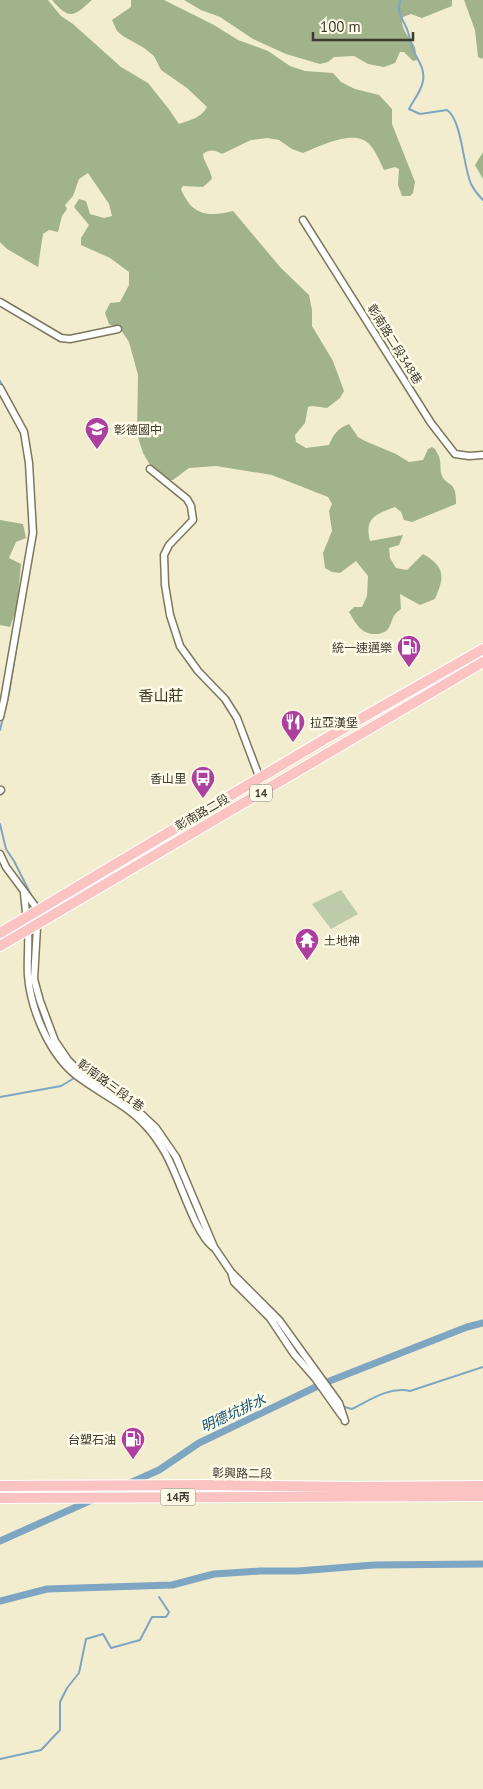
<svg xmlns="http://www.w3.org/2000/svg" width="483" height="1789" font-family="'PT Sans','Noto Sans TC',sans-serif">
	<rect width="100%" height="100%" fill="#f3edcf"/>
	<path fill="#bccbaa" d="M 341,890 L 358,914 L 331,929 L 312,904 Z"/>
	<path fill="#a1b38b" d="M 0,0 L 48,0 L 61,16 L 73,24 L 121,67 L 148,83 L 168,108 L 179,124 C 190,120 201,118 207,107 L 187,88 L 161,70 L 154,56 L 144,48 L 123,36 L 117,31 L 112,20 L 131,7 L 131,0 L 164,0 L 214,25 L 238,40 L 268,51 L 290,66 L 305,71 L 333,73 L 341,82 L 355,89 L 379,95 L 392,109 L 392,124 L 415,182 L 413,193 L 410,196 L 402,196 L 398,185 L 399,169 L 395,167 L 384,170 C 380,162 375,149 368,143 C 353,129 318,147 303,153 L 292,149 L 279,140 L 267,138 L 251,140 L 222,154 C 215,150 210,149 203,154 C 203,161 211,170 212,179 L 203,187 L 183,186 L 181,189 C 192,216 208,217 233,211 L 281,268 L 309,295 L 312,310 L 312,326 L 333,361 L 344,391 L 340,398 L 327,408 L 312,406 L 308,407 L 305,423 L 295,435 L 296,442 L 306,448 L 329,445 C 333,435 338,428 349,424 L 358,437 L 365,441 L 396,454 L 409,462 L 423,460 L 428,449 L 432,447 L 435,449 C 437,453 440,457 440,461 C 441,465 440,469 441,473 C 445,488 457,478 456,504 L 412,522 L 404,520 L 401,512 L 395,507 C 376,514 364,518 370,541 L 403,535 L 399,545 L 389,548 L 390,558 L 396,568 L 407,570 L 423,554 C 445,567 445,576 435,599 L 420,605 L 400,594 L 401,609 C 390,617 394,620 388,629 C 386,632 382,633 378,634 C 361,635 357,625 349,612 L 354,607 L 362,607 L 367,596 L 368,576 L 356,561 L 340,573 L 332,572 L 325,568 L 323,553 L 332,531 L 329,511 L 332,504 L 328,497 L 272,475 L 216,466 L 189,468 L 173,480 L 165,480 L 157,477 L 143,453 L 137,434 L 138,375 L 129,342 L 121,330 L 109,324 L 105,313 L 110,303 L 120,302 L 129,285 L 129,272 L 110,258 L 81,245 L 81,238 L 89,225 L 74,207 L 79,199 L 86,201 L 90,214 L 104,218 L 112,216 L 109,204 L 88,173 L 79,179 L 73,196 L 65,205 L 67,209 L 62,216 L 58,232 L 49,230 L 43,234 L 38,267 L 7,249 L 0,242 Z
		M 52,0 L 92,0 C 74,16 70,21 52,0 Z
		M 184,0 L 452,0 L 452,6 L 422,18 L 411,14 L 403,17 C 399,29 410,37 415,47 C 416,51 416,56 417,60 L 413,61 L 404,52 L 400,52 L 395,63 L 384,67 L 368,64 L 354,56 L 334,57 L 328,62 L 320,64 L 286,54 L 253,39 L 220,17 L 201,10 Z
		M 464,0 L 483,0 L 483,57 L 482,59 L 478,57 L 475,30 Z
		M 483,152 L 483,179 L 475,165 Z
		M 0,520 L 23,524 L 26,538 L 16,542 L 9,558 L 21,564 L 17,607 L 10,627 L 0,625 Z"/>
	<g fill="none" stroke-linecap="round" stroke-linejoin="round">
		<path stroke="#7ea5c1" stroke-width="2" d="M 400,0 C 397,15 402,17 407,29 C 410,37 411,45 414,52 C 419,62 425,69 423,81 C 421,92 414,99 409,109 L 420,114 L 447,110 C 462,120 463,166 471,184 C 474,190 478,195 483,200
			M 0,381 L 27,432
			M 29,446 L 33,481
			M 0,730 L 9,693 L 21,620
			M 0,824 L 6,849 L 14,861 L 32,897
			M 32,960 L 32,936
			M 41,1013 L 51,1039
			M 0,1097 L 61,1086 L 76,1077
			M 172,1155 L 181,1176
			M 279,1326 L 287,1339
			M 341,1406 L 352,1409 C 370,1400 390,1386 410,1391 L 483,1367
			M 0,1759 L 41,1750 L 60,1730 L 60,1702 L 67,1688 L 79,1673 L 86,1639 L 103,1634 L 111,1648 L 140,1640 L 152,1617 L 166,1617 L 169,1612 L 159,1597"/>
		<path stroke="#7ea5c1" stroke-width="7" d="M 0,1541 L 159,1470 L 199,1443 L 322,1384 L 467,1327 L 483,1323
			M 0,1601 L 47,1589 L 172,1585 L 214,1574 L 260,1571 L 298,1571 L 374,1565 L 483,1564"/>
		<defs>
			<path id="minor" d="M 303,220 L 431,423 L 455,454 L 469,456 L 483,455
				M 0,302 L 61,338 L 70,339 L 118,329
				M 0,388 L 24,432 L 29,463 L 33,533 L 4,700 L 0,717
				M 150,469 L 187,499 L 191,506 L 193,520 L 169,545 L 164,555 L 165,585 L 170,615 L 180,646 L 198,671 L 225,699 L 237,718 L 260,779
				M 0,791 L 1,790
				M 0,854 L 6,867 L 38,910 L 34,979 L 40,1001 L 55,1041 L 68,1060 L 79,1071 L 136,1109 L 156,1128 L 176,1157 L 214,1247 L 231,1272 L 279,1320 L 339,1403 L 345,1421
				M 24,893 C 25,905 27,918 28,931 C 29,946 27,961 28,976 C 31,1011 50,1055 77,1076 C 99,1093 126,1104 145,1125 C 152,1132 158,1141 163,1149 C 179,1174 193,1231 213,1247
				M 231,1272 L 234,1282 L 270,1318 L 294,1354 L 315,1378 L 342,1416"/>
			<path id="primary" d="M 0,933 L 325,739 L 483,649
				M 0,946 L 483,662
				M 0,1486 L 208,1485 L 354,1487 L 483,1486
				M 0,1498 L 483,1496"/>
		</defs>
		<use href="#minor" stroke="#7d775c" stroke-width="9"/>
		<use href="#primary" stroke="#fff" stroke-width="12"/>
		<use href="#minor" stroke="#fff" stroke-width="6"/>
		<use href="#primary" stroke="#fbc4c3" stroke-width="10"/>
	</g>
	<defs>
		<symbol id="school-pin" viewBox="-11 -11 22 30"><path d="M0 17L-7.5 6A9.5 9.5 0 1 1 7.5 6Z" fill="#ad409f" stroke="#fefae8"/><path d="M0-5L7-2L0 1L-7-2ZM-4 1L0 2.5L4 1V4Q0 6-4 4Z" fill="#fff"/></symbol>
		<symbol id="fuel-pin" viewBox="-11 -11 22 30"><path d="M0 17L-7.5 6A9.5 9.5 0 1 1 7.5 6Z" fill="#ad409f" stroke="#fefae8"/><path d="M-5.5-6h7V0h2V4h1.3V-2.5L3-4.5l.8-.8L6-3V5H2.5V1h-1V6h-7ZM-4.2-4.7v3.2H.2V-4.7Z" fill="#fff"/></symbol>
		<symbol id="restaurant-pin" viewBox="-11 -11 22 30"><path d="M0 17L-7.5 6A9.5 9.5 0 1 1 7.5 6Z" fill="#ad409f" stroke="#fefae8"/><path d="M-5-6h1v4h1v-4h1v4h1v-4h1v5L-1.5 .5V6h-2V.5L-5-1ZM5-6V6H3V1.5H1.5Q1.5-4 5-6Z" fill="#fff"/></symbol>
		<symbol id="bus-pin" viewBox="-11 -11 22 30"><path d="M0 17L-7.5 6A9.5 9.5 0 1 1 7.5 6Z" fill="#ad409f" stroke="#fefae8"/><path d="M-5-6H5V4H4V6H2V4H-2V6H-4V4H-5ZM-3.5-4V0h7V-4ZM-3.5 1.2v1.5H-2V1.2ZM2 1.2v1.5H3.5V1.2Z" fill="#fff"/></symbol>
		<symbol id="temple-pin" viewBox="-11 -11 22 30"><path d="M0 17L-7.5 6A9.5 9.5 0 1 1 7.5 6Z" fill="#ad409f" stroke="#fefae8"/><path d="M0-6L5-2H3V0L6.5 2.5H4V6H1.5V3h-3V6H-4V2.5H-6.5L-3 0V-2H-5Z" fill="#fff"/></symbol>
	</defs>
	<g fill-rule="evenodd">
		<use href="#school-pin" x="83" y="415" width="28" height="38"/>
		<use href="#fuel-pin" x="395" y="633" width="28" height="38"/>
		<use href="#restaurant-pin" x="279" y="708" width="28" height="38"/>
		<use href="#bus-pin" x="189" y="764" width="28" height="38"/>
		<use href="#temple-pin" x="293" y="926" width="28" height="38"/>
		<use href="#fuel-pin" x="119" y="1425" width="28" height="38"/>
	</g>
	<g text-anchor="middle" dominant-baseline="central" stroke-width="5" stroke-linejoin="round" paint-order="stroke">
		<g fill="#fefae8" stroke="#777466" stroke-width="1">
			<rect x="250" y="784.5" width="22" height="17" rx="4"/>
			<rect x="160.5" y="1488.5" width="35" height="17" rx="4"/>
		</g>
		<g font-size="11" font-weight="bold" fill="#3d3a2e">
			<text x="261" y="793">14</text>
			<text x="178" y="1497">14丙</text>
		</g>
		<g font-size="12" fill="#3d3a2e" stroke="#fefae8">
			<text transform="translate(395 344) rotate(58)">彰南路二段348巷</text>
			<text transform="translate(202 812) rotate(-30)">彰南路二段</text>
			<text transform="translate(111 1085) rotate(36)">彰南路三段1巷</text>
			<text transform="translate(242 1473) rotate(1)">彰興路二段</text>
		</g>
		<g font-size="12" fill="#3d3a2e" stroke="#fefae8" text-anchor="start">
			<text x="114" y="429">彰德國中</text>
			<text x="392" y="647" text-anchor="end">統一速邁樂</text>
			<text x="310" y="722">拉亞漢堡</text>
			<text x="186" y="778" text-anchor="end">香山里</text>
			<text x="324" y="940">土地神</text>
			<text x="116" y="1439" text-anchor="end">台塑石油</text>
		</g>
		<g font-size="14" font-style="italic" fill="#0f5278" stroke="#fefae8">
			<text transform="translate(233 1413) rotate(-25)">明德坑排水</text>
		</g>
		<g font-size="15" fill="#3b361e" stroke="#fefae8">
			<text x="161" y="695">香山莊</text>
		</g>
	</g>
	<path d="M313 32v8h100v-8" fill="none" stroke="#3d3a2e" stroke-width="2.5"/>
	<text x="320" y="32" font-size="15" fill="#3d3a2e" stroke="#fefae8" stroke-width="4" paint-order="stroke">100 m</text>
</svg>
